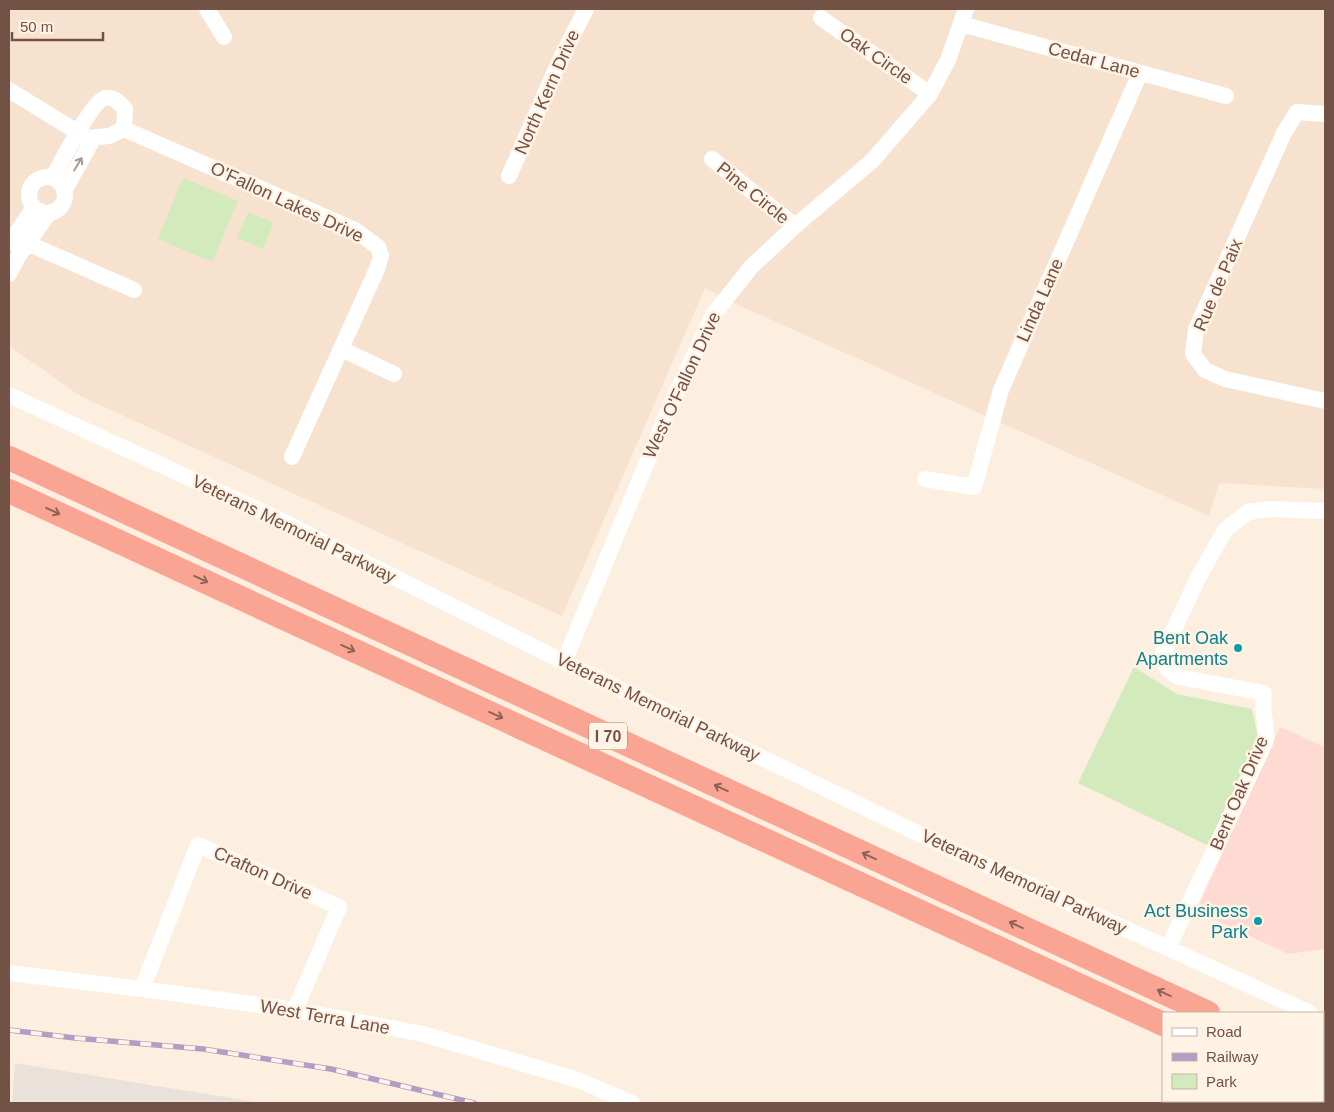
<svg xmlns="http://www.w3.org/2000/svg" width="1334" height="1112" font-family="Helvetica,sans-serif">
	<rect width="100%" height="100%" fill="#fdefdf"/>
	<path fill="#f7e2d0" d="M 9,9 L 1325,9 L 1325,489 L 1219,483 L 1209,516 L 740,306 L 705,288 L 562,616 L 80,396 L 9,346 Z"/>
	<path fill="#fedbd2" d="M 1280,727 L 1325,747 L 1325,949 L 1288,954 L 1196,911 Z"/>
	<path fill="#ebe1db" d="M 15,1063 L 262,1103 L 12,1103 Z"/>
	<path fill="#d3eabd" d="M 183,178 L 238,201 L 212,262 L 158,239 Z
		M 248,212 L 274,223 L 263,249 L 237,238 Z
		M 1134,667 L 1177,694 L 1252,709 L 1258,738 L 1209,846 L 1078,783 Z"/>
	<g fill="none" stroke-linecap="round" stroke-linejoin="round">
		<path stroke="#fff" stroke-width="16" d="M 207,9 L 224,37
			M 821,18 L 930,94
			M 961,24 L 1226,96
			M 9,90 L 87,138 L 109,136 L 124,129 L 355,230 L 378,247 L 381,256 L 377,269 L 292,457
			M 1325,114 L 1297,112 L 1284,133 L 1196,329 L 1193,354 L 1205,370 L 1225,379 L 1325,401
			M 712,159 L 795,226
			M 509,176 L 559,62 L 586,9
			M29 195a18 18 0 1 1 36 0a18 18 0 1 1-36 0Z
			M 53,177 C 61,163 92,101 105,98 C 114,96 119,103 125,109 L 124,129
			M 65,189 L 93,139
			M 15,235 L 27,243 L 134,290
			M 10,243 L 34,207
			M 9,274 L 19,255 L 49,213
			M 341,349 L 394,374
			M 9,395 L 276,518 L 564,662 L 942,845 L 1310,1013
			M 925,479 L 974,487 L 1001,390 L 1140,73
			M 564,662 L 671,404 L 713,315 L 751,267 L 795,226 L 872,161 L 930,94 L 948,60 L 966,9
			M 1168,948 L 1265,743 C 1269,724 1260,713 1264,693 L 1179,677 C 1167,671 1163,666 1163,653 L 1198,578 L 1225,530 L 1248,512 L 1270,509 L 1325,511
			M 9,973 L 142,989 L 295,1010 L 423,1034 L 578,1080 L 632,1103
			M 142,989 L 198,845 L 339,907 L 295,1010
			M 1323,1019 L 1325,1020"/>
		<path stroke="#faa593" stroke-width="24" d="M 9,458 L 1208,1013
			M 9,491 L 1163,1024
			M 1323,1066 L 1325,1068
			M 1323,1098 L 1325,1100"/>
		<defs>
			<path id="rail" d="M 9,1030 L 75,1038 L 203,1049 L 331,1069 L 474,1103"/>
		</defs>
		<use href="#rail" stroke="#b09ec5" stroke-width="5.5"/>
		<use href="#rail" stroke="#fff3e5" stroke-width="4" stroke-dasharray="11" stroke-linecap="butt"/>
	</g>
	<defs><path id="oneway-shaft" d="M-6 0H5M1.5-3L5.5 0L1.5 3" fill="none" stroke-width="1.6" stroke-linecap="round" stroke-linejoin="round" transform="scale(1.25)"/></defs>
	<use stroke="#ab9790" href="#oneway-shaft" transform="translate(78 164) rotate(-59)"/>
	<g stroke="#8e6355">
		<use href="#oneway-shaft" transform="translate(53 511) rotate(25)"/>
		<use href="#oneway-shaft" transform="translate(201 579) rotate(25)"/>
		<use href="#oneway-shaft" transform="translate(348 648) rotate(25)"/>
		<use href="#oneway-shaft" transform="translate(496 715) rotate(24)"/>
		<use href="#oneway-shaft" transform="translate(721 788) rotate(-155)"/>
		<use href="#oneway-shaft" transform="translate(869 856) rotate(-155)"/>
		<use href="#oneway-shaft" transform="translate(1016 925) rotate(-155)"/>
		<use href="#oneway-shaft" transform="translate(1164 993) rotate(-155)"/>
	</g>
	<g fill="#0f9aa8" stroke="#fff3e5" stroke-width="2">
		<circle cx="1238" cy="648" r="5"/>
		<circle cx="1258" cy="921" r="5"/>
	</g>
	<g text-anchor="middle" dominant-baseline="central" stroke-width="5" stroke-linejoin="round" paint-order="stroke">
		<rect fill="#fff3e5" stroke="#9d8276" stroke-width="1" x="589" y="722.5" width="38" height="27" rx="4"/>
		<g font-size="16" font-weight="bold" fill="#735246">
			<text x="608" y="736">I 70</text>
		</g>
		<g font-size="18" fill="#735246" stroke="#fff3e5">
			<text transform="translate(876 56) rotate(35)">Oak Circle</text>
			<text transform="translate(1094 60) rotate(15)">Cedar Lane</text>
			<text transform="translate(547 92) rotate(-66)">North Kern Drive</text>
			<text transform="translate(753 193) rotate(39)">Pine Circle</text>
			<text transform="translate(287 202) rotate(25)">O'Fallon Lakes Drive</text>
			<text transform="translate(1218 285) rotate(-67)">Rue de Paix</text>
			<text transform="translate(1040 300) rotate(-66)">Linda Lane</text>
			<text transform="translate(682 385) rotate(-65)">West O'Fallon Drive</text>
			<text transform="translate(294 529) rotate(26)">Veterans Memorial Parkway</text>
			<text transform="translate(658 707) rotate(26)">Veterans Memorial Parkway</text>
			<text transform="translate(1239 793) rotate(-67)">Bent Oak Drive</text>
			<text transform="translate(263 873) rotate(24)">Crafton Drive</text>
			<text transform="translate(1024 882) rotate(25)">Veterans Memorial Parkway</text>
			<text transform="translate(325 1017) rotate(10)">West Terra Lane</text>
		</g>
		<g font-size="18" fill="#0d838f" stroke="#fff3e5" text-anchor="end">
			<text x="1228" y="638">Bent Oak<tspan x="1228" dy="21">Apartments</tspan></text>
			<text x="1248" y="911">Act Business<tspan x="1248" dy="21">Park</tspan></text>
		</g>
	</g>
	<rect width="1334" height="1112" fill="none" stroke="#735246" stroke-width="20"/>
	<rect x="1162" y="1012" width="162" height="90" fill="#fff3e5" stroke="#c7b3a5"/>
	<rect x="1172" y="1028" width="25" height="8" fill="#ffffff" stroke="#c7b3a5"/>
	<text x="1206" y="1037" font-size="15" fill="#735246">Road</text>
	<rect x="1172" y="1053" width="25" height="8" fill="#b09ec5" stroke="#c7b3a5"/>
	<text x="1206" y="1062" font-size="15" fill="#735246">Railway</text>
	<rect x="1172" y="1074" width="25" height="15" fill="#d3eabd" stroke="#c7b3a5"/>
	<text x="1206" y="1087" font-size="15" fill="#735246">Park</text>
	<path d="M12 32v8h91v-8" fill="none" stroke="#735246" stroke-width="2.5"/>
	<text x="20" y="32" font-size="15" fill="#735246" stroke="#fff3e5" stroke-width="4" paint-order="stroke">50 m</text>
</svg>
